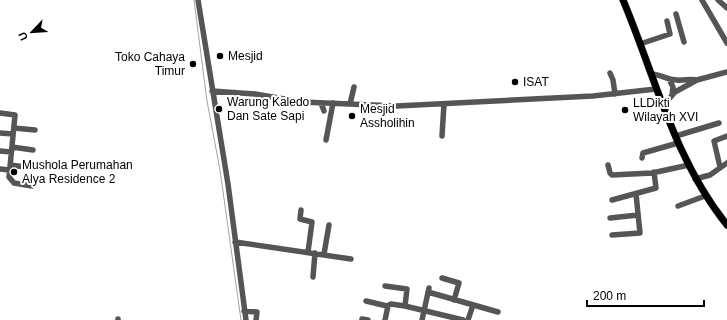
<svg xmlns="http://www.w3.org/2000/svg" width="727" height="320" font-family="Helvetica,sans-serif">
	<rect width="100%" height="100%" fill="#fff"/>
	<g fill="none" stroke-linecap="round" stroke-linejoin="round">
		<path stroke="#a3a3a3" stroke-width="1" d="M 194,0 L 207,101 L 220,170 L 241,320"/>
		<defs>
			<path id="major" d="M 623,0 C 655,76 674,159 727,225"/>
		</defs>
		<use href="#major" stroke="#dbdbdb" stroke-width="8"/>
		<path stroke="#555" stroke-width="5.5" d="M 198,0 L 228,184 L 246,320
			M 702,0 L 727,43
			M 718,0 L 727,8
			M 676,14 L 684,42
			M 640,44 L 670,34 L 667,21
			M 610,73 L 613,80 L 615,94
			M 651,74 C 660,74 667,80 677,80 C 683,81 690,78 697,80
			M 669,79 L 673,87 L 672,95
			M 212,91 L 255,94 L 302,102 L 397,106 L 593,96 L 656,89
			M 321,103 L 324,111
			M 350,104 L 354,87
			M 663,106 L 675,92 L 697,80 L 727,72
			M 0,113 L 15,115 L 9,177 L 14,183 L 32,186
			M 14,128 L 35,130
			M 0,133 L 13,134
			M 442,136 L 444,104
			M 676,136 L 719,123
			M 326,140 L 333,103
			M 12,147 L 33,150
			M 0,151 L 11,152
			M 642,158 L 643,153 L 678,143
			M 10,165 L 34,168
			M 608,165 L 610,173 L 612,175 L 652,173 L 689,165
			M 720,167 L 714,141 L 727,136
			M 0,169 L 9,170
			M 695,179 L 710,175 L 727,163
			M 612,200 L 656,188 L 654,172
			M 678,206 L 705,196
			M 301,210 L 300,219 L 312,222 L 308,252
			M 610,218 L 638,215
			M 612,235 L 640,233 L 636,194
			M 235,242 L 351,259
			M 324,254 L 329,225
			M 313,277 L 315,253
			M 442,278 L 459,283 L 454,300
			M 385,286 L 407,289 L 405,306
			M 428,292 L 498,312
			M 366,301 L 387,306 L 391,304 L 405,306 L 463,320
			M 244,311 L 257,312 L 256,320
			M 362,319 L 368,320
			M 118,320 L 118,319
			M 385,320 L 388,306
			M 422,320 L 429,288
			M 468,320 L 473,305"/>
		<use href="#major" stroke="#000" stroke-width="7"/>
	</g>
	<g fill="#000" stroke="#fff" stroke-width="1.5">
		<circle cx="220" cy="56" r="4"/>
		<circle cx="193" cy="64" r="4"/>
		<circle cx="515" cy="82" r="4"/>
		<circle cx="219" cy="109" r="4"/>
		<circle cx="625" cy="110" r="4"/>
		<circle cx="352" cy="116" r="4"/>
		<circle cx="14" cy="172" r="4"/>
	</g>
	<g text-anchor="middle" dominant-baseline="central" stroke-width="4" stroke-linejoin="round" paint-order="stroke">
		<g font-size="12" fill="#000" stroke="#fff" text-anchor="start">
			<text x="228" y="56">Mesjid</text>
			<text x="185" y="57" text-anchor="end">Toko Cahaya<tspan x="185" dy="14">Timur</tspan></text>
			<text x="523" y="82">ISAT</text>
			<text x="227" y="102">Warung Kaledo<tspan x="227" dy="14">Dan Sate Sapi</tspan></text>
			<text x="633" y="103">LLDikti<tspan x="633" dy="14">Wilayah XVI</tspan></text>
			<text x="360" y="109">Mesjid<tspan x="360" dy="14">Assholihin</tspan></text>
			<text x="22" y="165">Mushola Perumahan<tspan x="22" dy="14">Alya Residence 2</tspan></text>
		</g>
	</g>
	<g transform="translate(32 32) rotate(245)" stroke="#ffffff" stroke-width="3" paint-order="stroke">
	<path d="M0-3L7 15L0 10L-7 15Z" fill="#000000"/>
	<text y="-6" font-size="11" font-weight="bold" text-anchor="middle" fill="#000000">U</text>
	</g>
	<path d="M587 300v6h117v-6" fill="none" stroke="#000000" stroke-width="2"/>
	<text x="593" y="300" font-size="12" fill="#000000" stroke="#ffffff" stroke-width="3" paint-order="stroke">200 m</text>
</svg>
